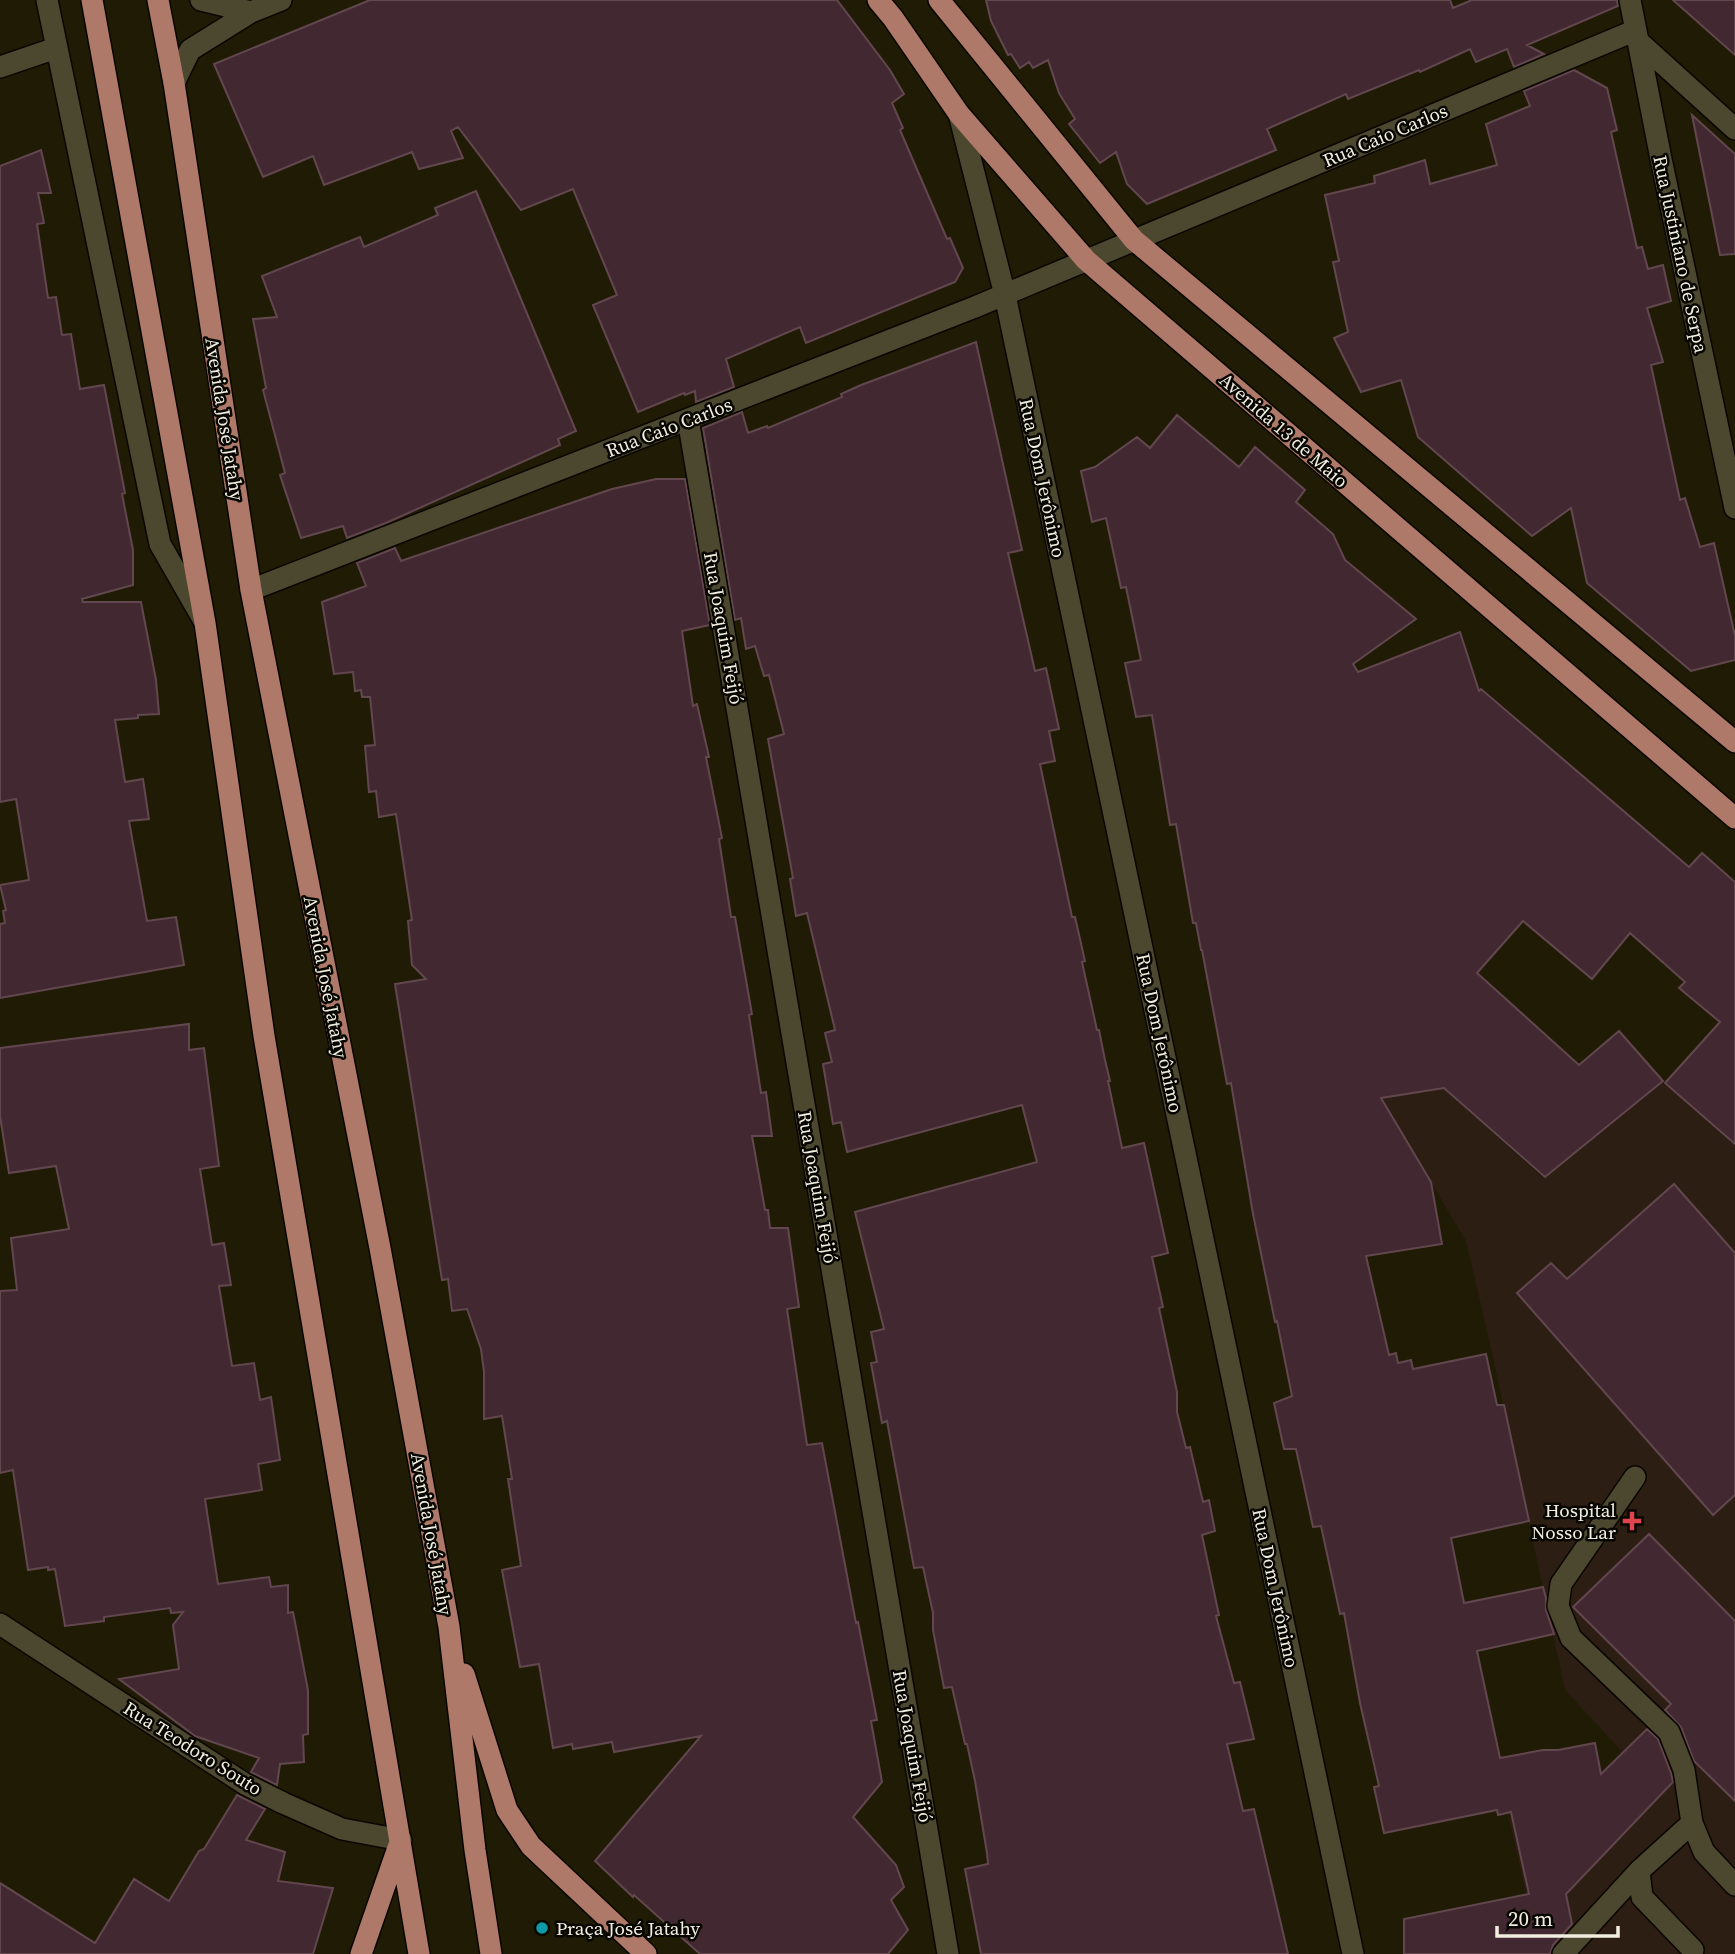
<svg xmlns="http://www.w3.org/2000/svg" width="1735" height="1954" font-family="'Source Serif 4',serif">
	<rect width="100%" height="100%" fill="#201b04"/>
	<path fill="#2d1e13" d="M 1663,1081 L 1735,1143 L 1735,1954 L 1545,1954 L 1538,1947 L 1509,1817 L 1549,1810 L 1628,1758 L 1565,1690 L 1492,1353 L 1466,1241 L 1381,1098 L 1443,1088 L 1543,1178 Z"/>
	<path fill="#422931" stroke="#62474f" stroke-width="2" d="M 370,0 L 837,0 L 890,70 L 904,94 L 892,103 L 903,128 L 900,130 L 947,239 L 950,238 L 963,268 L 955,282 L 806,343 L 800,327 L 726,359 L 734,387 L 696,402 L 695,391 L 685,395 L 684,393 L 638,412 L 593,305 L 617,295 L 573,189 L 521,210 L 458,127 L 451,131 L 463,158 L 419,169 L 412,152 L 324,185 L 313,156 L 263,177 L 214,64 Z
		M 986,0 L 1450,0 L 1453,8 L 1472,0 L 1617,0 L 1618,6 L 1527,45 L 1544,54 L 1514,67 L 1507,49 L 1476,62 L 1470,49 L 1420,72 L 1419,70 L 1348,99 L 1346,94 L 1267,129 L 1276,150 L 1147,204 L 1127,184 L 1116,152 L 1100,163 L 1069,124 L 1075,119 L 1059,93 L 1048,60 L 1033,68 L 1029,62 L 1020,68 L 1011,54 L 1008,55 L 991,21 Z
		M 1673,0 L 1735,0 L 1735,55 Z
		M 1574,70 L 1607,88 L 1617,130 L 1611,132 L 1637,248 L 1642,247 L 1648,269 L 1663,265 L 1671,301 L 1647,308 L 1663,362 L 1651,365 L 1680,500 L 1685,498 L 1700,547 L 1714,543 L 1735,636 L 1735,660 L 1691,671 L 1587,583 L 1571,508 L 1532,536 L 1418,437 L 1401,380 L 1361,392 L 1334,338 L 1348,332 L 1333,262 L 1339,261 L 1325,195 L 1375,183 L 1374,176 L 1425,160 L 1430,184 L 1497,165 L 1486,124 L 1530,106 L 1524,91 Z
		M 1692,115 L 1735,154 L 1735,254 L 1720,255 Z
		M 41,150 L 51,193 L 38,193 L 44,223 L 37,224 L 48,298 L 56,297 L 62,335 L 71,334 L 80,389 L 104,385 L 125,493 L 122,494 L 133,550 L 133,585 L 82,599 L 83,602 L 141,602 L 156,680 L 159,714 L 138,715 L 138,718 L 115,720 L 125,782 L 143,779 L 149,819 L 129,821 L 147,921 L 176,917 L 184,965 L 0,998 L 0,924 L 5,923 L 3,911 L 6,910 L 0,885 L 29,880 L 16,799 L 0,802 L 0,166 Z
		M 476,191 L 576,431 L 558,439 L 560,445 L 386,523 L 347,538 L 343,526 L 301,538 L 280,475 L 285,473 L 263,390 L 266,388 L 253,319 L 277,317 L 262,276 L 360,237 L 364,247 L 438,215 L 435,208 Z
		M 976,342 L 1022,550 L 1008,553 L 1035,671 L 1046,668 L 1059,729 L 1049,731 L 1055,761 L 1040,764 L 1072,917 L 1075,917 L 1085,961 L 1082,962 L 1097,1030 L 1099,1030 L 1105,1060 L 1110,1081 L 1108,1081 L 1122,1148 L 1144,1143 L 1168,1253 L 1152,1257 L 1163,1307 L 1159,1308 L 1177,1392 L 1177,1412 L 1186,1448 L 1190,1447 L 1203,1502 L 1209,1500 L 1215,1531 L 1202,1535 L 1219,1615 L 1216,1616 L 1234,1683 L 1240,1682 L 1254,1739 L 1227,1744 L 1243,1811 L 1254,1809 L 1288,1954 L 981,1954 L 965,1869 L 988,1864 L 987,1853 L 975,1781 L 967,1744 L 965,1744 L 952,1687 L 944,1688 L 933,1630 L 933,1613 L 923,1567 L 914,1568 L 887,1421 L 882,1423 L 871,1363 L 877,1362 L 871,1332 L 884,1329 L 855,1212 L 1037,1162 L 1022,1105 L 847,1152 L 841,1122 L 833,1124 L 823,1064 L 832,1062 L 825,1033 L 835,1030 L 807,913 L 796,916 L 790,879 L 793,878 L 768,739 L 784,734 L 769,675 L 764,676 L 755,646 L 746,649 L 741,618 L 735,620 L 703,428 L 742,412 L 748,433 L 767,426 L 768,428 L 842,397 L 841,394 L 861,385 Z
		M 1177,415 L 1239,467 L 1255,447 L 1305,490 L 1296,502 L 1333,534 L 1345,560 L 1416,619 L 1353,664 L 1358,672 L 1460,632 L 1479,691 L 1481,689 L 1689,867 L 1702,853 L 1735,882 L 1735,1144 L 1665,1083 L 1720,1022 L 1679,988 L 1685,982 L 1630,933 L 1592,979 L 1523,921 L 1477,973 L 1579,1065 L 1619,1031 L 1663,1081 L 1545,1177 L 1444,1088 L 1381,1098 L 1431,1182 L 1442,1244 L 1366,1256 L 1389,1355 L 1396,1353 L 1398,1363 L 1411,1360 L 1413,1369 L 1486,1354 L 1497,1405 L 1504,1405 L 1529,1521 L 1451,1538 L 1464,1603 L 1543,1587 L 1546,1598 L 1546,1610 L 1554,1634 L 1477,1651 L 1500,1758 L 1543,1750 L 1558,1750 L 1595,1743 L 1601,1774 L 1647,1729 L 1658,1739 L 1671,1773 L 1673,1782 L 1566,1894 L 1572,1924 L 1553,1945 L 1550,1954 L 1404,1954 L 1404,1919 L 1529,1894 L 1511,1812 L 1498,1815 L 1497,1810 L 1384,1833 L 1374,1787 L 1379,1786 L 1360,1703 L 1344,1613 L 1340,1614 L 1321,1526 L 1313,1527 L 1296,1449 L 1284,1449 L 1274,1403 L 1292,1396 L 1277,1321 L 1275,1322 L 1253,1214 L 1231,1083 L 1227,1084 L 1202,950 L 1201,950 L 1196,923 L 1193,923 L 1176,824 L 1170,825 L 1152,715 L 1136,717 L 1125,663 L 1141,660 L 1126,587 L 1121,588 L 1106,518 L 1092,522 L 1081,471 L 1095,467 L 1137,437 L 1150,448 Z
		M 656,479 L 685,479 L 710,625 L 682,631 L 693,706 L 697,704 L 709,757 L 706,757 L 722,838 L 719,839 L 731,917 L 735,917 L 752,1014 L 749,1015 L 761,1093 L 766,1092 L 772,1136 L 752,1136 L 765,1210 L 768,1210 L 770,1228 L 788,1228 L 799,1307 L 787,1309 L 807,1445 L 822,1443 L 856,1623 L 858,1622 L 877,1720 L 871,1721 L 882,1782 L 853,1817 L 896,1865 L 904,1887 L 891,1900 L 908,1930 L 888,1954 L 700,1954 L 634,1895 L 633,1897 L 595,1861 L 701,1736 L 614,1752 L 612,1742 L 573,1749 L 572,1744 L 553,1748 L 539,1664 L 520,1667 L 502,1570 L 521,1566 L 508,1479 L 512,1479 L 502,1416 L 484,1419 L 484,1372 L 481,1349 L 467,1309 L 452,1311 L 448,1279 L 442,1280 L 395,984 L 426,979 L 412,965 L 408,921 L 412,920 L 396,814 L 379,817 L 376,791 L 369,792 L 365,746 L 375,745 L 370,697 L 362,697 L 361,690 L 355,691 L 353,672 L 334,674 L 322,602 L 366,586 L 357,563 L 395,548 L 401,561 L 612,489 Z
		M 189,1024 L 189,1050 L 204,1048 L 219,1166 L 200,1169 L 212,1245 L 224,1243 L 231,1285 L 219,1286 L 232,1366 L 254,1363 L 260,1400 L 271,1397 L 280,1460 L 258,1464 L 262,1490 L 205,1499 L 218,1584 L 269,1577 L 271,1587 L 288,1585 L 288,1613 L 293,1612 L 308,1690 L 308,1734 L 303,1735 L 304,1762 L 280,1764 L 277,1785 L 251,1772 L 259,1758 L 195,1736 L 119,1679 L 179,1669 L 173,1625 L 183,1612 L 171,1613 L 170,1608 L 104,1617 L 104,1621 L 65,1626 L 55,1569 L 48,1570 L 48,1567 L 28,1570 L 13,1470 L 0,1473 L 0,1291 L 17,1290 L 11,1238 L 69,1229 L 56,1166 L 9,1173 L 0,1116 L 0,1048 Z
		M 1674,1184 L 1735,1253 L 1735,1495 L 1713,1515 L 1517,1293 L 1551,1263 L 1567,1279 Z
		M 1649,1534 L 1735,1621 L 1735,1801 L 1694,1761 L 1681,1727 L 1665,1710 L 1671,1704 L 1573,1607 Z
		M 237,1795 L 265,1809 L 246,1840 L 285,1852 L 278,1881 L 333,1888 L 313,1954 L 0,1954 L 0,1883 L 95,1943 L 134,1879 L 169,1901 L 199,1851 L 204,1849 Z"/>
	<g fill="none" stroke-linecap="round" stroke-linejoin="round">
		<defs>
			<path id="minor" d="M 47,0 L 160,544 L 203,619
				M 201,0 L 251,12
				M 1630,0 L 1661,159 L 1735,508
				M 1639,42 L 1735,129
				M 0,67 L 56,48
				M 174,83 L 190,50 L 251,12 L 281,0
				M 959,114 L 1005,295 L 1353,1954
				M 688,419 L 948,1954
				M 251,590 L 975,307 L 1636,30
				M 1635,1477 L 1561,1584 L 1558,1606 L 1571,1638 L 1669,1732 L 1684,1770 L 1692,1823 L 1704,1852 L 1735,1885
				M 0,1624 L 245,1784 L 283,1803 L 342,1829 L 401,1840
				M 1692,1823 L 1639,1871 L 1642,1897 L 1693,1950
				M 1563,1954 L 1639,1871"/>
			<path id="major" d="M 92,0 L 205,623 L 264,1036 L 419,1954
				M 158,0 L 174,83 L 251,590 L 380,1248 L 449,1627 L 475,1850 L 491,1954
				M 878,0 L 893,18 L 959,114 L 1086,260 L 1735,818
				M 939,0 L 1134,240 L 1735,742
				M 464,1674 L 507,1810 L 531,1846 L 646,1954
				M 361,1954 L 400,1842"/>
		</defs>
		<use href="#minor" stroke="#0a0600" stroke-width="24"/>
		<use href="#major" stroke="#0a0600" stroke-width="24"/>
		<use href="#minor" stroke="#4c472f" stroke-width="21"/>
		<use href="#major" stroke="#ae7968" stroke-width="21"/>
	</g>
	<path fill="#e0444e" stroke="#080601" stroke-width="2.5" d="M1628.5 1510.5h7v7h7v7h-7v7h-7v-7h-7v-7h7z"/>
	<circle fill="#0f9aa8" stroke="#080601" stroke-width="2.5" cx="542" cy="1928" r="7"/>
	<g text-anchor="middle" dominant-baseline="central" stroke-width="5" stroke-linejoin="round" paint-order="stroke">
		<g font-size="19" fill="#f1eee0" stroke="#080601">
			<text transform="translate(1385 135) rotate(-23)">Rua Caio Carlos</text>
			<text transform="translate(1681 254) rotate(78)">Rua Justiniano de Serpa</text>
			<text transform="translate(225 419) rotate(81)">Avenida José Jatahy</text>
			<text transform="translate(669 427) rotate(-21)">Rua Caio Carlos</text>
			<text transform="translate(1284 430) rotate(41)">Avenida 13 de Maio</text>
			<text transform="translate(1043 478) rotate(78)">Rua Dom Jerônimo</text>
			<text transform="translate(724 628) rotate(80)">Rua Joaquim Feijó</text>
			<text transform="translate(326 977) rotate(79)">Avenida José Jatahy</text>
			<text transform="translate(1160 1033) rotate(78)">Rua Dom Jerônimo</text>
			<text transform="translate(818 1187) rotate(80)">Rua Joaquim Feijó</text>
			<text transform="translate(432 1534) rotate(80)">Avenida José Jatahy</text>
			<text transform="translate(1276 1588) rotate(78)">Rua Dom Jerônimo</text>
			<text transform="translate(913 1746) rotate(80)">Rua Joaquim Feijó</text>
			<text transform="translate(193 1748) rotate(32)">Rua Teodoro Souto</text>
		</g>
		<g font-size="19" fill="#f1eee0" stroke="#080601" text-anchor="end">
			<text x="1616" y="1510">Hospital<tspan x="1616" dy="22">Nosso Lar</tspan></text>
			<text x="556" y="1928" text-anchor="start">Praça José Jatahy</text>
		</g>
	</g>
	<path d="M1497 1926v10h121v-10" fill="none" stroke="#f1eee0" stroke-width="3.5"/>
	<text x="1508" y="1926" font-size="21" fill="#f1eee0" stroke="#080601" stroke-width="5" paint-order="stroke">20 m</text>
</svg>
